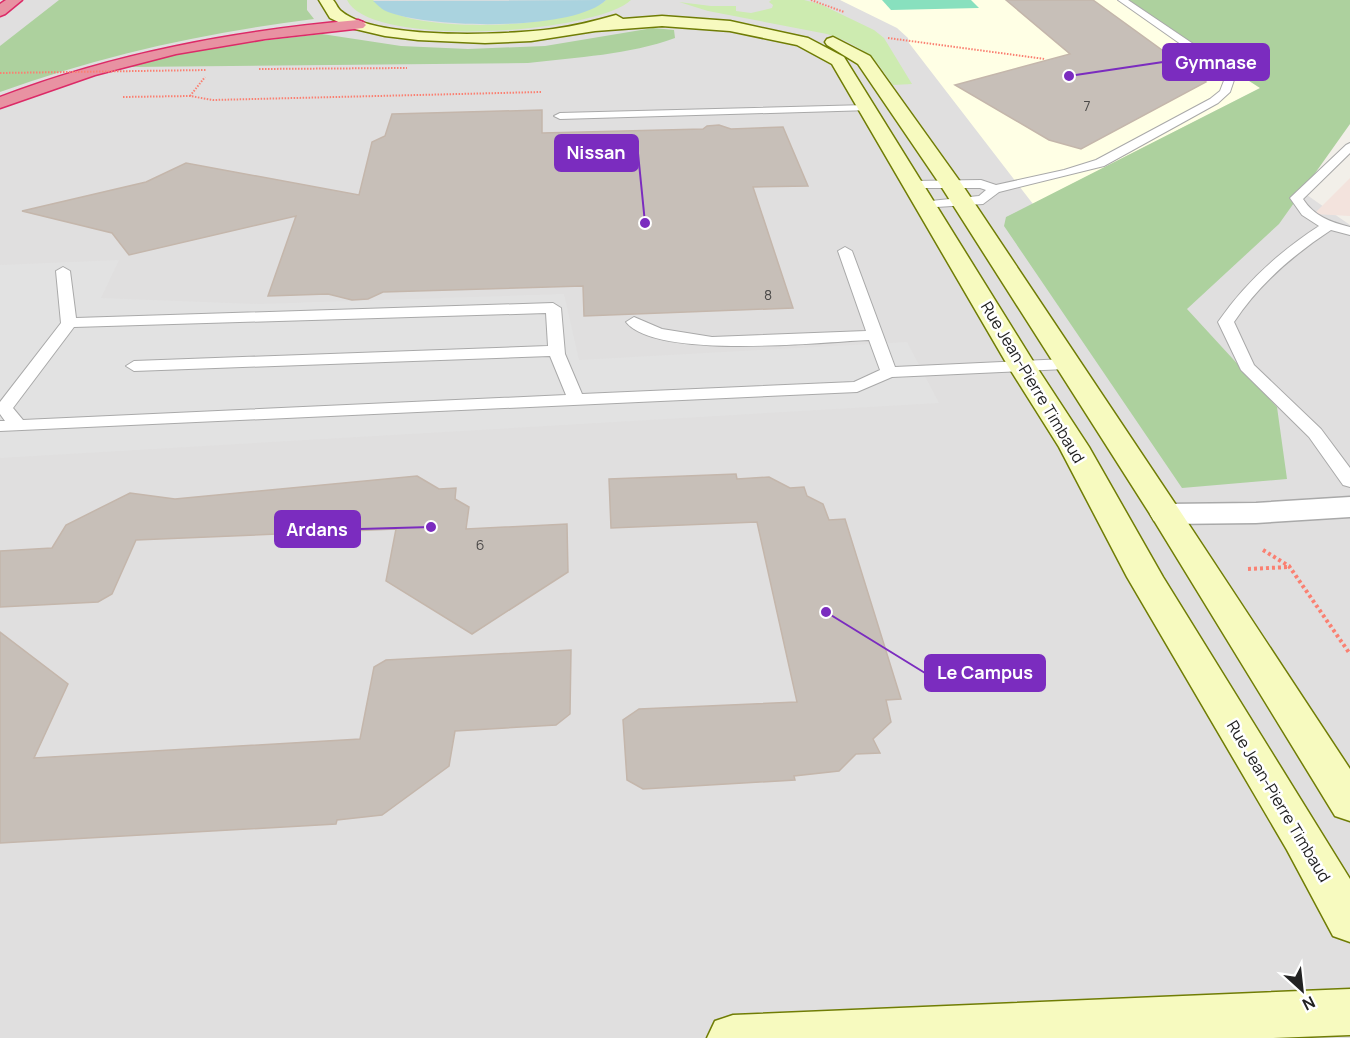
<svg xmlns="http://www.w3.org/2000/svg" width="1350" height="1038" font-family="Manrope,sans-serif">
	<rect width="100%" height="100%" fill="#f2efe9"/>
	<path fill="#e0dfdf" d="M 0,0 L 1162,0 L 1241,149 L 1350,225 L 1350,1038 L 0,1038 Z"/>
	<path fill="#ffffe5" d="M 840,0 L 1124,0 L 1260,88 L 1033,204 L 909,43 L 908,38 L 897,28 Z"/>
	<path fill="#f3e3dd" d="M 1350,178 L 1350,216 L 1314,214 Z"/>
	<path fill="#cdebb0" d="M 347,0 L 373,0 C 398,30 502,27 539,21 C 560,17 581,10 601,4 L 606,0 L 631,0 C 595,34 370,49 347,0 Z
		M 771,0 L 804,0 L 820,4 L 874,30 L 884,38 L 912,84 L 893,85 L 878,64 L 862,50 L 846,41 L 827,34 L 708,11 L 679,2 L 711,6 L 736,6 L 736,11 L 751,13 L 772,8 L 773,5 L 769,2 Z"/>
	<path fill="#add19e" d="M 59,0 L 307,0 L 307,10 L 314,19 C 208,32 101,55 0,92 L 0,46 Z
		M 1124,0 L 1350,0 L 1350,124 L 1279,224 L 1187,309 L 1277,407 L 1287,479 L 1182,488 L 1004,226 L 1006,217 L 1260,88 Z
		M 653,28 L 674,30 L 675,38 C 629,55 577,57 528,63 L 129,67 L 134,61 L 242,43 L 322,34 L 401,46 L 468,49 L 545,46 Z"/>
	<path fill="#88e0be" d="M 882,0 L 971,0 L 979,8 L 891,10 Z"/>
	<path fill="#e2e2e2" d="M 119,260 L 101,298 L 259,304 L 564,294 L 579,360 L 907,342 L 939,403 L 0,458 L 0,265 Z"/>
	<path fill="#aad3df" d="M 606,0 C 573,32 429,28 388,12 C 382,10 378,5 373,1 Z"/>
	<path fill="#c7bfb8" stroke="#c4b6ab" stroke-width="1.5" d="M 1006,0 L 1093,0 L 1206,82 L 1081,149 L 1049,140 L 955,85 L 1070,54 Z
		M 542,110 L 542,133 L 703,129 L 707,126 L 719,125 L 731,129 L 783,127 L 808,186 L 753,187 L 793,308 L 584,316 L 583,286 L 383,292 L 368,299 L 352,300 L 328,294 L 268,296 L 296,216 L 129,255 L 112,233 L 22,211 L 146,182 L 186,163 L 359,195 L 372,142 L 385,136 L 392,114 Z
		M 736,474 L 737,479 L 769,477 L 790,488 L 804,487 L 807,496 L 823,504 L 829,520 L 845,519 L 901,699 L 886,700 L 891,722 L 873,739 L 880,753 L 856,754 L 839,771 L 794,776 L 795,780 L 643,789 L 627,780 L 623,720 L 639,709 L 797,702 L 757,522 L 611,528 L 609,479 Z
		M 417,476 L 439,489 L 456,488 L 455,499 L 469,507 L 466,529 L 567,524 L 568,572 L 472,634 L 386,581 L 396,529 L 136,540 L 112,594 L 98,602 L 0,607 L 0,551 L 52,548 L 66,525 L 130,493 L 175,499 Z
		M 0,632 L 68,684 L 34,758 L 360,739 L 374,667 L 386,660 L 571,650 L 570,714 L 556,725 L 455,731 L 449,766 L 382,815 L 337,820 L 336,824 L 0,843 Z"/>
	<g fill="none" stroke-linecap="round" stroke-linejoin="round">
		<defs>
			<path id="service" d="M 1118,0 L 1128,0 L 1220,62 L 1235,77 L 1230,92 L 1218,103 L 1104,166 L 999,192 L 983,204 L 921,208 L 920,205 L 921,202 L 979,196 L 986,190 L 980,188 L 914,188 L 908,184 L 910,181 L 981,180 L 996,185 L 1064,170 L 1096,160 L 1210,99 L 1220,91 L 1225,78 L 1212,66 Z
				M 867,105 L 872,108 L 871,110 L 560,119 L 554,116 L 560,113 Z
				M 1350,143 L 1350,153 L 1303,199 C 1314,216 1330,222 1350,227 L 1350,235 L 1331,230 C 1293,255 1259,284 1234,322 L 1254,365 L 1321,429 L 1350,468 L 1350,487 L 1343,485 L 1309,437 L 1241,370 L 1218,322 C 1245,283 1279,252 1319,226 L 1302,215 L 1290,198 L 1346,145 Z
				M 845,247 L 852,251 L 895,367 L 1066,359 L 1074,364 L 1066,369 L 892,377 L 857,392 L 0,431 L 0,421 L 5,421 L 0,414 L 0,402 L 61,323 L 56,271 L 63,267 L 70,271 L 76,318 L 553,303 L 561,308 L 565,354 L 582,394 L 854,382 L 880,370 L 869,340 C 822,342 656,360 626,322 L 634,317 L 662,329 L 712,337 L 866,331 L 838,251 ZM 546,313 L 548,346 L 134,361 L 126,366 L 134,371 L 550,356 L 566,395 L 23,420 L 13,408 L 74,327 Z"/>
			<path id="minor" d="M 1350,497 L 1350,517 L 1256,523 L 1166,524 L 1154,521 L 1150,514 L 1154,507 L 1166,504 L 1256,503 Z"/>
			<path id="secondary" d="M 319,0 L 333,0 C 336,3 338,9 341,11 C 376,41 508,35 553,29 C 575,26 595,21 616,15 L 623,19 L 662,16 L 730,21 L 808,38 L 844,57 L 1036,366 L 1089,447 L 1163,577 L 1350,879 L 1350,942 L 1333,936 L 1287,850 L 1127,577 L 1059,447 L 1008,366 L 832,64 L 797,45 L 730,31 L 662,26 L 595,31 L 531,41 L 485,43 L 418,40 L 385,36 L 351,28 L 330,18 Z
				M 833,37 L 870,56 L 961,183 L 1182,514 L 1350,769 L 1350,821 L 1335,816 L 1150,514 L 939,183 L 858,64 L 827,45 L 825,42 L 827,39 Z
				M 1350,989 L 1350,1035 L 1273,1038 L 707,1038 L 715,1021 L 733,1015 Z"/>
			<path id="motorway" d="M 6,0 L 22,0 L 5,14 L 0,16 L 0,4 Z
				M 358,20 L 363,22 L 366,25 L 363,28 L 265,39 L 176,54 L 95,75 L 0,108 L 0,97 C 116,53 234,31 358,20 Z"/>
		</defs>
		<use href="#service" stroke="#a9a9a9" stroke-width="2"/>
		<use href="#minor" stroke="#a9a9a9" stroke-width="3"/>
		<use href="#secondary" stroke="#707d05" stroke-width="3"/>
		<use href="#motorway" stroke="#dc2a67" stroke-width="3"/>
		<path stroke="#fa8072" stroke-width="2" stroke-dasharray="1.5 1.5" stroke-linecap="butt" d="M 811,0 L 844,12
			M 888,38 L 1045,59
			M 259,69 L 407,68
			M 190,96 L 205,77
			M 123,97 L 190,96 L 213,100 L 541,92"/>
		<path stroke="#fa8072" stroke-width="4" stroke-dasharray="3 3" stroke-linecap="butt" d="M 1263,550 L 1289,566 L 1350,654
			M 1248,569 L 1289,567"/>
		<use href="#service" fill="#fff" fill-rule="evenodd"/>
		<use href="#minor" fill="#fff" fill-rule="evenodd"/>
		<use href="#secondary" fill="#f7fabf" fill-rule="evenodd"/>
		<use href="#motorway" fill="#e892a2" fill-rule="evenodd"/>
		<path stroke="#fa8072" stroke-width="2" stroke-dasharray="1.5 1.5" stroke-linecap="butt" d="M 0,73 L 207,70"/>
	</g>
	<g text-anchor="middle" dominant-baseline="central" stroke-width="5" stroke-linejoin="round" paint-order="stroke">
		<g font-size="14" fill="#4b4948">
			<text x="1087" y="105">7</text>
			<text x="768" y="294">8</text>
			<text x="480" y="544">6</text>
		</g>
		<g font-size="16" fill="#222" stroke="#fff">
			<text transform="translate(1033 382) rotate(59)">Rue Jean-Pierre Timbaud</text>
			<text transform="translate(1279 801) rotate(59)">Rue Jean-Pierre Timbaud</text>
		</g>
	</g>
	<path fill="none" stroke="#7b2cbf" stroke-width="2" d="M1069 76L1163 62M645 223L638 153M431 527L360 529M826 612L925 673"/>
	<g fill="#7b2cbf" stroke="#fff" stroke-width="2">
		<circle cx="1069" cy="76" r="6"/>
		<circle cx="645" cy="223" r="6"/>
		<circle cx="431" cy="527" r="6"/>
		<circle cx="826" cy="612" r="6"/>
	</g>
	<g fill="#7b2cbf" stroke="#7b2cbf" stroke-width="2">
		<rect x="1163" y="44" width="106" height="36" rx="6"/>
		<rect x="555" y="135" width="83" height="36" rx="6"/>
		<rect x="275" y="511" width="85" height="36" rx="6"/>
		<rect x="925" y="655" width="120" height="36" rx="6"/>
	</g>
	<g font-size="18" text-anchor="middle" font-weight="bold" fill="#fff">
		<text x="1216" y="69">Gymnase</text>
		<text x="596" y="159">Nissan</text>
		<text x="317" y="536">Ardans</text>
		<text x="985" y="679">Le Campus</text>
	</g>
	<g transform="translate(1302 990) rotate(153)" stroke="#ffffff" stroke-width="4.5" paint-order="stroke">
	<path d="M0-4.5L10 22L0 15L-10 22Z" fill="#222222"/>
	<text y="-9" font-size="16" font-weight="bold" text-anchor="middle" fill="#222222">N</text>
	</g>
</svg>
